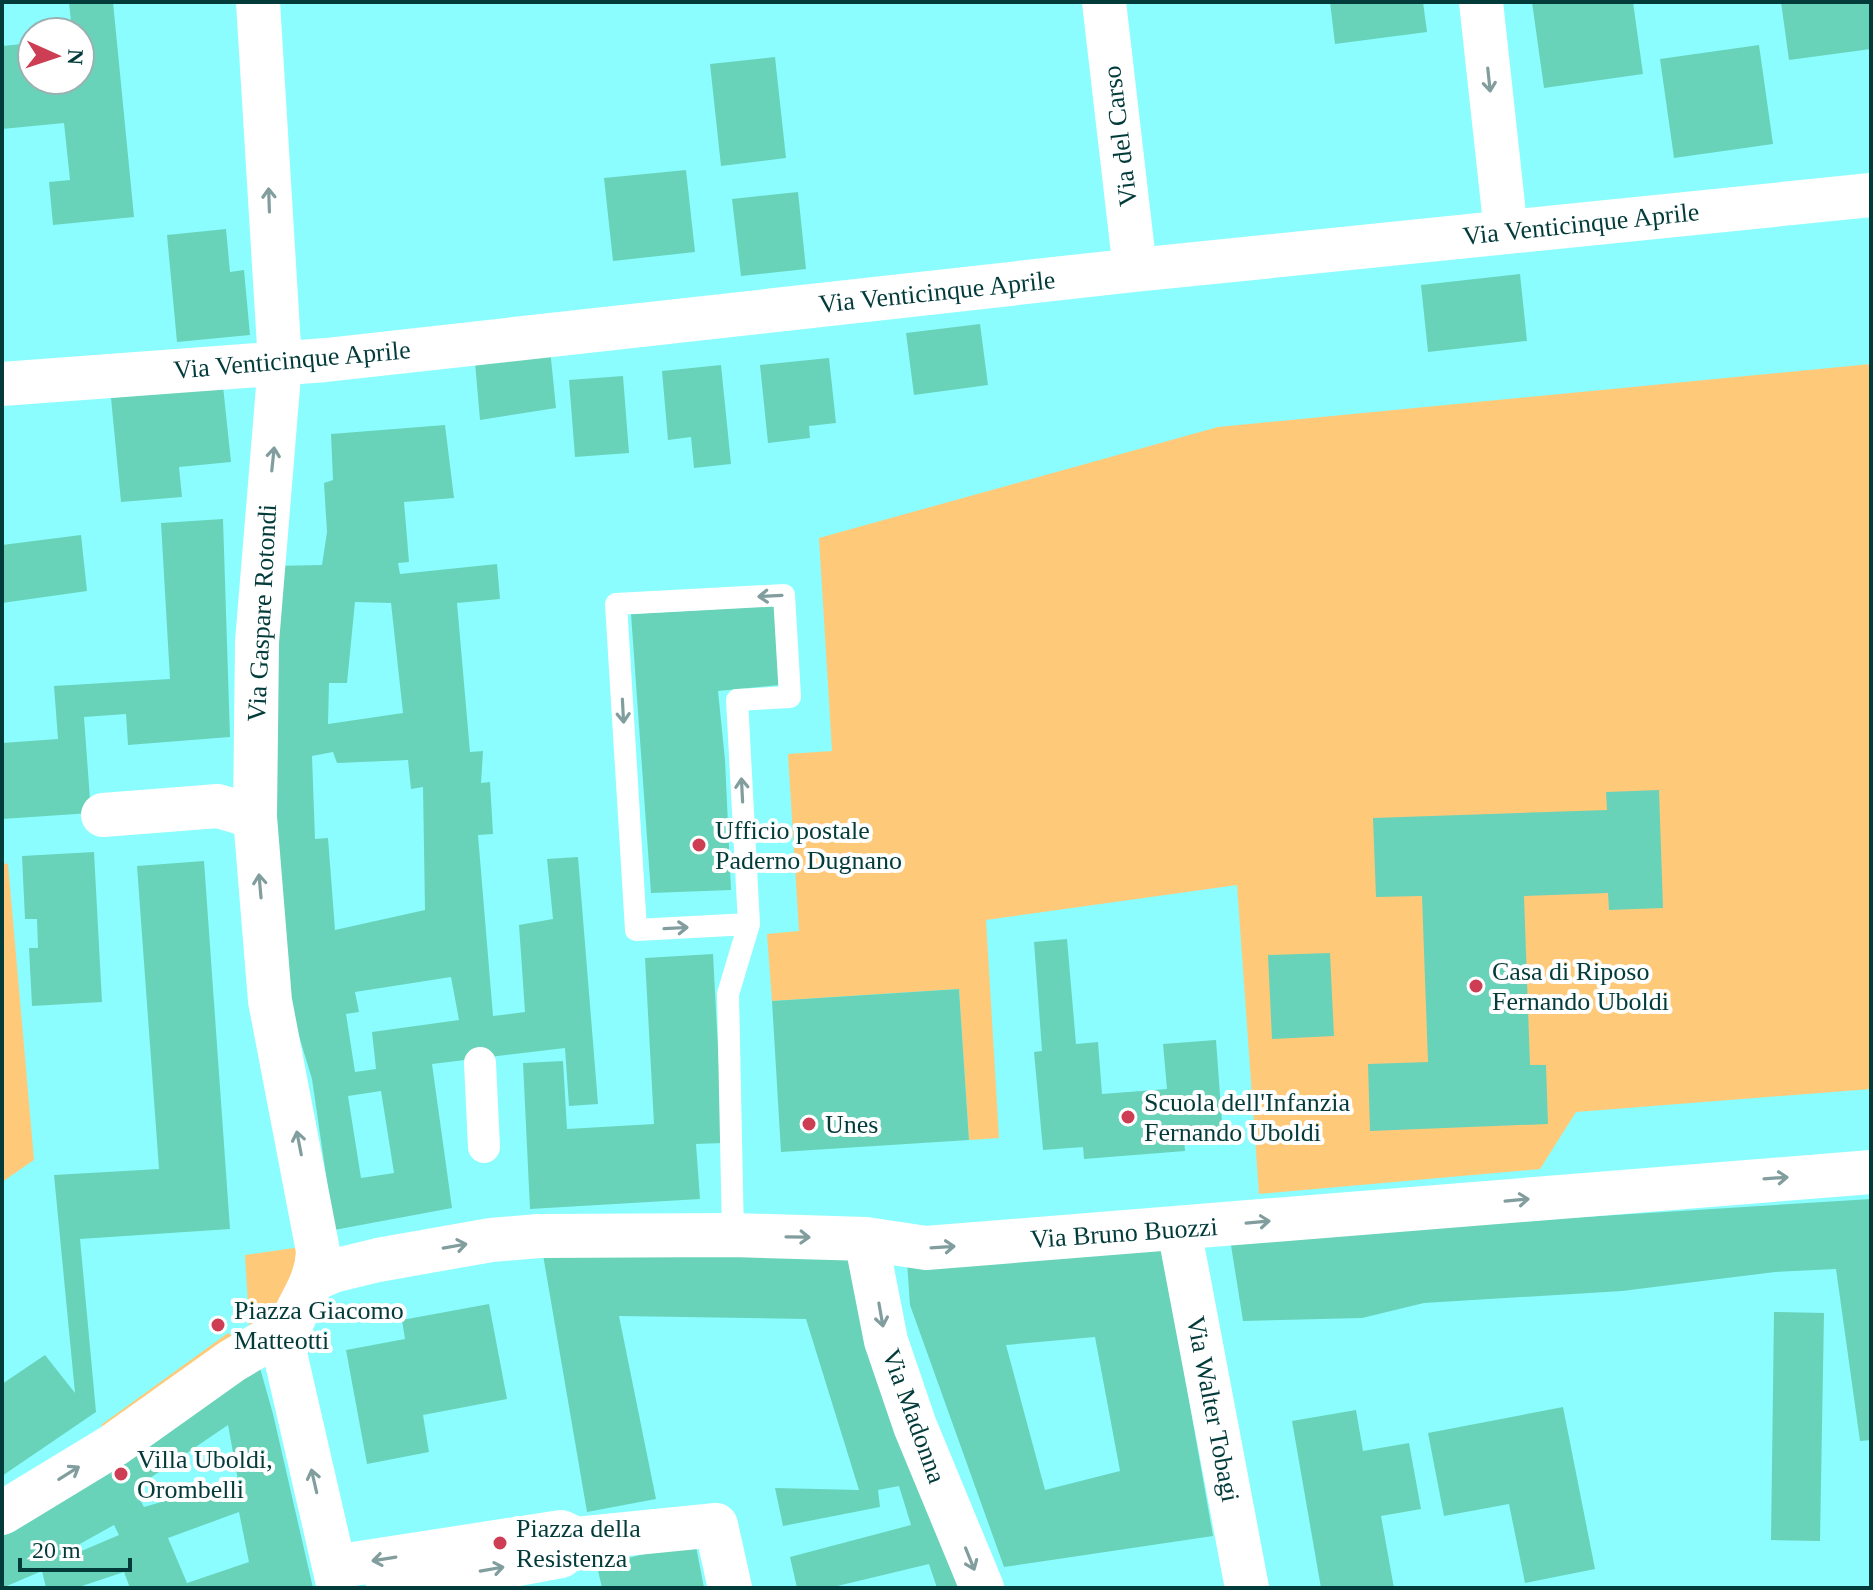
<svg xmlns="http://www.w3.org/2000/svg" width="1873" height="1590" font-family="Georgia,serif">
	<rect width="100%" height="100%" fill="#8bfdfe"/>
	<path fill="#ffc97a" d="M 1871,364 L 1871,1089 L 1576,1112 L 1540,1169 L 1259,1194 L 1237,885 L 986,920 L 999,1138 L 969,1140 L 959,989 L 772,1001 L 767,934 L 799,931 L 788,754 L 832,751 L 819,538 L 1218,427 Z
		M 2,863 L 8,864 L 34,1160 L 2,1182 Z
		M 308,1246 L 281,1305 L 250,1336 L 245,1255 Z
		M 228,1333 L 240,1342 L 108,1433 L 101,1425 Z"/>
	<path fill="#69d3ba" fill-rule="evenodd" d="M 69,2 L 113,2 L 134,217 L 53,225 L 49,182 L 70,180 L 64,123 L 2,129 L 2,46 L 32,43 L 32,80 L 80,80 L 80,32 L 72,32 Z
		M 1330,2 L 1423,2 L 1427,32 L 1335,44 Z
		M 1532,2 L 1633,2 L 1643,74 L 1544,88 Z
		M 1781,2 L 1871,2 L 1871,49 L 1789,60 Z
		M 1759,45 L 1773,144 L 1674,158 L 1660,59 Z
		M 775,57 L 786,158 L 721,166 L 710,64 Z
		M 686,170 L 695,252 L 613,261 L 604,178 Z
		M 798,192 L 806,269 L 741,276 L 732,199 Z
		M 226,229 L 230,272 L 244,270 L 250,335 L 177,342 L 167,235 Z
		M 1520,274 L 1527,341 L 1428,352 L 1421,285 Z
		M 980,324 L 988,385 L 914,395 L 906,333 Z
		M 549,339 L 556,408 L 480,420 L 474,351 Z
		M 829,358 L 836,423 L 809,426 L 810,438 L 768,443 L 760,365 Z
		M 721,365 L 731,464 L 694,468 L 691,437 L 668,440 L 662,371 Z
		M 623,376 L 629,453 L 575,457 L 569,380 Z
		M 223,386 L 231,462 L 179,467 L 182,497 L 121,502 L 111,398 Z
		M 445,425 L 454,498 L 404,502 L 409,562 L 398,563 L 400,574 L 497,564 L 500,599 L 457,603 L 470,752 L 483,751 L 481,783 L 490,782 L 493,834 L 478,835 L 493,1016 L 525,1012 L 519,925 L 553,919 L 547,859 L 578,857 L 598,1104 L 569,1106 L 565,1048 L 432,1064 L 452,1208 L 334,1230 L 312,1079 L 292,1013 L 277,899 L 272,566 L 322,565 L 327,532 L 324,483 L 333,480 L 331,434 ZM 355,602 L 391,603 L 403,713 L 328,724 L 329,683 L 347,683 ZM 333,752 L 337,763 L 408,760 L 411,789 L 423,787 L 425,910 L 335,930 L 328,838 L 315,839 L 312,756 ZM 451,977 L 459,1020 L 372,1032 L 376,1069 L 355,1072 L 346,1014 L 359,1012 L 355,992 ZM 381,1091 L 394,1173 L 361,1178 L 348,1096 Z
		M 223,519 L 230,737 L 128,745 L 126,714 L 84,717 L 91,813 L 2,819 L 2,743 L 58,739 L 54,686 L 170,679 L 161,523 Z
		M 81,535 L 87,591 L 2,603 L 2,545 Z
		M 775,606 L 779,685 L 718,691 L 725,760 L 731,890 L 651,893 L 631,614 Z
		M 1659,790 L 1663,908 L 1609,910 L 1608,893 L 1524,896 L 1530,1065 L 1546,1065 L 1548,1124 L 1370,1131 L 1368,1064 L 1428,1062 L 1422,896 L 1376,897 L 1373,818 L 1607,810 L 1606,792 Z
		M 94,852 L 102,1002 L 32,1006 L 29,948 L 38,948 L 37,919 L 25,919 L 22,856 Z
		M 204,861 L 230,1229 L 80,1239 L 96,1412 L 2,1476 L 2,1384 L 45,1355 L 75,1393 L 54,1175 L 159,1169 L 137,866 Z
		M 1067,939 L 1076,1044 L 1098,1042 L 1102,1094 L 1167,1089 L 1163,1044 L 1216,1040 L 1223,1136 L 1184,1139 L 1185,1151 L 1084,1159 L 1083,1147 L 1043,1150 L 1034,1052 L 1042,1051 L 1034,942 Z
		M 1330,953 L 1334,1036 L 1272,1039 L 1268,955 Z
		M 713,954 L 723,1143 L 696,1144 L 700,1199 L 530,1209 L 523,1063 L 563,1061 L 567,1129 L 654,1124 L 645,958 Z
		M 959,989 L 969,1140 L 781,1152 L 772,1001 Z
		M 1871,1199 L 1871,1440 L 1860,1441 L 1836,1269 L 1775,1272 L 1622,1291 L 1424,1303 L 1362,1318 L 1243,1321 L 1230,1239 Z
		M 1162,1247 L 1213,1536 L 1004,1567 L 910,1305 L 907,1262 ZM 1095,1337 L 1120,1471 L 1045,1490 L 1006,1345 Z
		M 542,1249 L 862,1254 L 970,1588 L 937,1588 L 929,1564 L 829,1588 L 797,1588 L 790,1557 L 911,1525 L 899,1486 L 878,1490 L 880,1507 L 783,1526 L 775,1488 L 859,1490 L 806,1319 L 619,1316 L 656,1499 L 587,1512 Z
		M 489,1304 L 507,1399 L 423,1415 L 429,1452 L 367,1464 L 346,1350 L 405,1339 L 402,1320 Z
		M 1774,1312 L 1824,1313 L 1820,1541 L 1771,1540 Z
		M 260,1368 L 273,1414 L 313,1588 L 130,1588 L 124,1572 L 76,1588 L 46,1588 L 42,1571 L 2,1588 L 2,1534 ZM 228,1425 L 238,1480 L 144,1507 L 134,1489 ZM 239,1512 L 249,1562 L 187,1583 L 168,1538 ZM 114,1525 L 119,1535 L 72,1555 L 69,1550 Z
		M 1563,1407 L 1595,1569 L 1525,1583 L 1509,1504 L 1444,1516 L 1428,1433 Z
		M 1356,1410 L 1363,1451 L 1409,1443 L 1421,1509 L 1381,1516 L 1394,1588 L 1321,1588 L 1292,1421 Z
		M 695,1541 L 704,1588 L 602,1588 L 597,1566 Z"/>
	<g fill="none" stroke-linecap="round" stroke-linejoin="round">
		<path stroke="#fff" stroke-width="22" d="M 733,1235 L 728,994 L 749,924 L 737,700 L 790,697 L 784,595 L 616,604 L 636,930 L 749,924"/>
		<path stroke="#fff" stroke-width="32" d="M 480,1063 L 484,1147"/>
		<path stroke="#fff" stroke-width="44" d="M 258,2 L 280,363 L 257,642 L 255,817 L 270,1001 L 318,1251 C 317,1295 283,1314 286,1358 L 339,1588
			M 1104,2 L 1135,270
			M 1481,2 L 1506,232
			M 2,384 L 326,360 L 1135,270 L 1871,195
			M 103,815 L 218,806 L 255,817
			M 1179,1229 L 1247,1588
			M 866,1239 L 886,1341 L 915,1426 L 982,1588
			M 315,1279 L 333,1271 L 378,1260 L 491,1240 L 539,1236 L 733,1235 L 866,1239 L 926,1248 L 1871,1172
			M 2,1513 L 114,1445 L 232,1361 L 288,1328
			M 576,1539 L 716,1525 L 730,1588
			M 334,1567 L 561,1532 L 576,1539 L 561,1556 L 388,1588"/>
	</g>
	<defs><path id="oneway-shaft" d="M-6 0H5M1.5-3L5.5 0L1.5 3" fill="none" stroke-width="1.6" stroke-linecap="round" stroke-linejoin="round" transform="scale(2)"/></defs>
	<g stroke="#819d9d">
		<use href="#oneway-shaft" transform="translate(1489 80) rotate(84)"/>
		<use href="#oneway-shaft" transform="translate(269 200) rotate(-92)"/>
		<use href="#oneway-shaft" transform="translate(273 459) rotate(-84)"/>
		<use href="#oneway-shaft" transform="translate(770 596) rotate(177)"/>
		<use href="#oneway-shaft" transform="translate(623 711) rotate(87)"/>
		<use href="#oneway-shaft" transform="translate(742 790) rotate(-93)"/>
		<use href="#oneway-shaft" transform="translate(260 886) rotate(-95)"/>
		<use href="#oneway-shaft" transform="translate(676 928) rotate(-3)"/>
		<use href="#oneway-shaft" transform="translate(299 1143) rotate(-101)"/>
		<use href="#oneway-shaft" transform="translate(1776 1178) rotate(-4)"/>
		<use href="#oneway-shaft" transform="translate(1517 1200) rotate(-5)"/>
		<use href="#oneway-shaft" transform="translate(1258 1222) rotate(-5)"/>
		<use href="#oneway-shaft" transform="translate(798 1237) rotate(1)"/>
		<use href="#oneway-shaft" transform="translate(455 1246) rotate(-10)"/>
		<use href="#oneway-shaft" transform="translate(943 1247) rotate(-4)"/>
		<use href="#oneway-shaft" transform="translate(881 1315) rotate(80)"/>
		<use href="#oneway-shaft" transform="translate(69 1473) rotate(-32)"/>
		<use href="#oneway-shaft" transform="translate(314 1481) rotate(-103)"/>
		<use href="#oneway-shaft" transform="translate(384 1559) rotate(171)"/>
		<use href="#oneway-shaft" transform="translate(970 1559) rotate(68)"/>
		<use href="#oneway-shaft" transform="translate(492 1569) rotate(-10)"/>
	</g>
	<g fill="#cd3d53" stroke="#fff" stroke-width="3">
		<circle cx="699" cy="845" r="8"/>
		<circle cx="1476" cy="986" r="8"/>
		<circle cx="1128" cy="1117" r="8"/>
		<circle cx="809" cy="1124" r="8"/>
		<circle cx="218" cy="1325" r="8"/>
		<circle cx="121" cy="1474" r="8"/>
		<circle cx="500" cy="1543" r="8"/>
	</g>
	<g text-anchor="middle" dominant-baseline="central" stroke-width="8" stroke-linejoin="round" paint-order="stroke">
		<g font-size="26" fill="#033b3b" stroke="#fff">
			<text transform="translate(1120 136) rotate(-97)">Via del Carso</text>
			<text transform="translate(1581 224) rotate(-6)">Via Venticinque Aprile</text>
			<text transform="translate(937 292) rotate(-6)">Via Venticinque Aprile</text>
			<text transform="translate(292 360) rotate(-5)">Via Venticinque Aprile</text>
			<text transform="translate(262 613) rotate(-87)">Via Gaspare Rotondi</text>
			<text transform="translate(1124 1233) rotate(-4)">Via Bruno Buozzi</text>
			<text transform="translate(1213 1409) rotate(79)">Via Walter Tobagi</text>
			<text transform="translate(914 1416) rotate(70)">Via Madonna</text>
		</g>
		<g font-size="26" fill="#033b3b" stroke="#fff" text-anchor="start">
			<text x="715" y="830">Ufficio postale<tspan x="715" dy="30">Paderno Dugnano</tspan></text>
			<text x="1492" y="971">Casa di Riposo<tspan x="1492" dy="30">Fernando Uboldi</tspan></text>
			<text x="1144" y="1102">Scuola dell'Infanzia<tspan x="1144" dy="30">Fernando Uboldi</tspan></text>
			<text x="825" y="1124">Unes</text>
			<text x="234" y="1310">Piazza Giacomo<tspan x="234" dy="30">Matteotti</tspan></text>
			<text x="137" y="1459">Villa Uboldi,<tspan x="137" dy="30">Orombelli</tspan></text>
			<text x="516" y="1528">Piazza della<tspan x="516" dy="30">Resistenza</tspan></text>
		</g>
	</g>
	<rect width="1873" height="1590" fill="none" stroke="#033b3b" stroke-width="8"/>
	<g transform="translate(56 56) rotate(93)"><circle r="38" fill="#ffffff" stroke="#9ab1b1" stroke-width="2"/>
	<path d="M0-6L14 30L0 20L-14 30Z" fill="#cd3d53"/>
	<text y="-12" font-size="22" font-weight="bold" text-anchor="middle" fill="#033b3b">N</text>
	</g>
	<path d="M20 1558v12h110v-12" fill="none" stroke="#033b3b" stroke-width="4"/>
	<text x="32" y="1558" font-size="24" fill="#033b3b" stroke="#ffffff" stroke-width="6" paint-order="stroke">20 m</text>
</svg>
